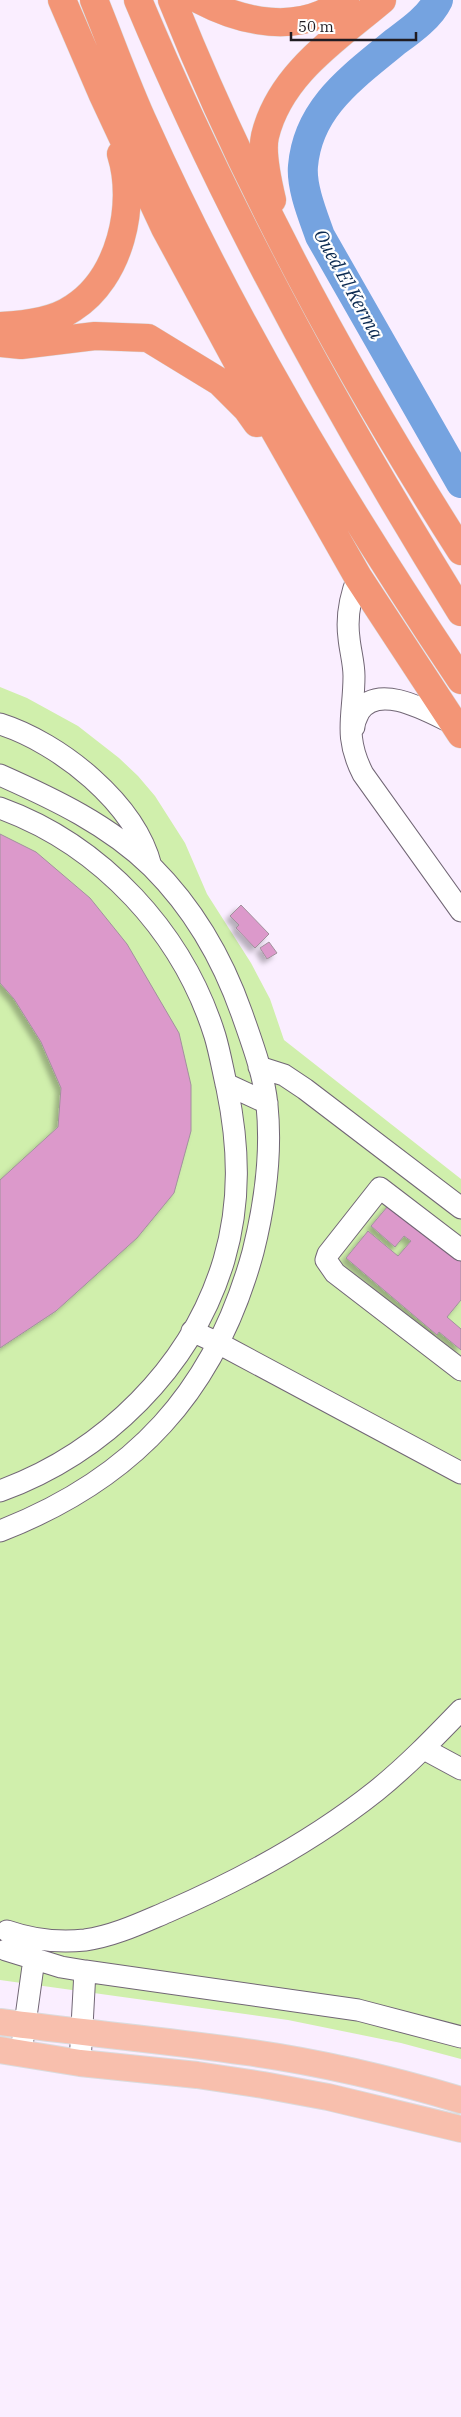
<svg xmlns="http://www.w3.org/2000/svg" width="461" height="2417" font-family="'IBM Plex Serif',serif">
	<defs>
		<filter id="shadow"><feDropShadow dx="-4.5" dy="4.5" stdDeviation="2.5" flood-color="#0004"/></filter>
	</defs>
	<rect width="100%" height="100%" fill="#faeeff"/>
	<path fill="#d0efac" d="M 0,687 L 27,698 L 78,726 L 119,758 L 138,776 L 155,796 L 185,843 L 207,894 L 251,963 L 270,999 L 284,1040 L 461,1179 L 461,2059 L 401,2043 L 288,2020 L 0,1980 Z"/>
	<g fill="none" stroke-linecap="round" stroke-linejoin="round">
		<path stroke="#75a3e0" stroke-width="30" d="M 438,0 C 430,17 410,31 395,42 C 353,77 308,107 303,166 C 301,187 313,216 320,236 L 461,483"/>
	</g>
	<path fill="#dc99cb" stroke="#a2919d" filter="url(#shadow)" d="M 0,834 L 36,852 L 90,898 L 127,944 L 179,1033 L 191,1085 L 191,1131 L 174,1193 L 137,1238 L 56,1311 L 0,1348 L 0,1180 L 58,1127 L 61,1088 L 41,1042 L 14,999 L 0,983 Z
		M 241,905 L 269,934 L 255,948 L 236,928 L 239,925 L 230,916 Z
		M 269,942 L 277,953 L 267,959 L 260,948 Z
		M 393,1200 L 461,1259 L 461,1300 L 447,1317 L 461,1329 L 461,1350 L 439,1332 L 437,1335 L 346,1258 L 368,1231 L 398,1256 L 411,1241 L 404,1236 L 395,1247 L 371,1226 Z"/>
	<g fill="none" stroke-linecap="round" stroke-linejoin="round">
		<defs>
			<path id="minor" d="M 358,577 C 350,597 346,616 349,638 C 350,650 354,663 354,676 C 354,716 343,735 363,774 L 461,911
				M 0,724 C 60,743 135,803 151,866
				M 354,727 C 354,721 357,717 359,712 C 378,681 431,713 454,724
				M 0,775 C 54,799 109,825 152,867 C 193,908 223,960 242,1014 C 252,1043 264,1074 267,1105 C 272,1154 265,1204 253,1252 C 215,1391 134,1479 0,1531
				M 0,808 C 102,845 183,933 215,1036 C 220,1053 223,1071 227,1088 C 239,1146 241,1202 224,1260 C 192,1367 104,1453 0,1491
				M 259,1067 L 284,1075 L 305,1089 L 461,1208
				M 226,1084 L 267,1103
				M 461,1250 L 380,1188 L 328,1254 L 326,1260 L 335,1273 L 461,1370
				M 192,1331 L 220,1344 L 461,1473
				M 424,1749 L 461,1769
				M 7,1931 C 33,1940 58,1943 85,1940 C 114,1936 141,1923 167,1912 C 241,1880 313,1841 376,1791 C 407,1766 434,1738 461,1710
				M 6,1950 L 61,1967 L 85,1971 L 358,2010 L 461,2037
				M 21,2053 L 34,1959
				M 80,2063 L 85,1971"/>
			<path id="major" d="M 0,2022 C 82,2033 164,2040 246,2052 C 318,2062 391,2079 461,2100
				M 0,2050 L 80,2063 L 197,2075 L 263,2085 L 328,2097 L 461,2129"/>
			<path id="highway" d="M 62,0 L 102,93 L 165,228 L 271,424 L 358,577 L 461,734
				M 94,0 C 111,42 126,85 145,126 C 232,320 343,504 461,680
				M 138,0 C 227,213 339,416 461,612
				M 172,0 C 249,193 349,376 461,551
				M 200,0 C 236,19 282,31 322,14 C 330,10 338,4 345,0
				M 272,200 C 268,183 261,153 265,136 C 280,74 336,39 382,0
				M 0,326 C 24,325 53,322 73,308 C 120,278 137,205 121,154
				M 0,343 L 21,345 L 95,336 L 148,338 L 220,382 L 247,409 L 257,423"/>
		</defs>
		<use href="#minor" stroke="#716675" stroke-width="23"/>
		<use href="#major" stroke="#dbdbdc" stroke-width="28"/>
		<use href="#highway" stroke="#dbdbdc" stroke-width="29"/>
		<use href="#minor" stroke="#fff" stroke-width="21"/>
		<use href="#major" stroke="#f8bfad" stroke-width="26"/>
		<use href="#highway" stroke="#f39576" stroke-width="28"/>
	</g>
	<g text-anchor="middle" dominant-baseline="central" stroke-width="4.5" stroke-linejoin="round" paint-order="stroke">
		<g font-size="19" font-style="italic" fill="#0b2a51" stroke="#fff">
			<text transform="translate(349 284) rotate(61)">Oued El Kerma</text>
		</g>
	</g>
	<path d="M291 32v8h125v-8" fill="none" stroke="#201c22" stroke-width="2.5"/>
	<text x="298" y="32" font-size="15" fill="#201c22" stroke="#ffffff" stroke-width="4" paint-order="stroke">50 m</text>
</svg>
